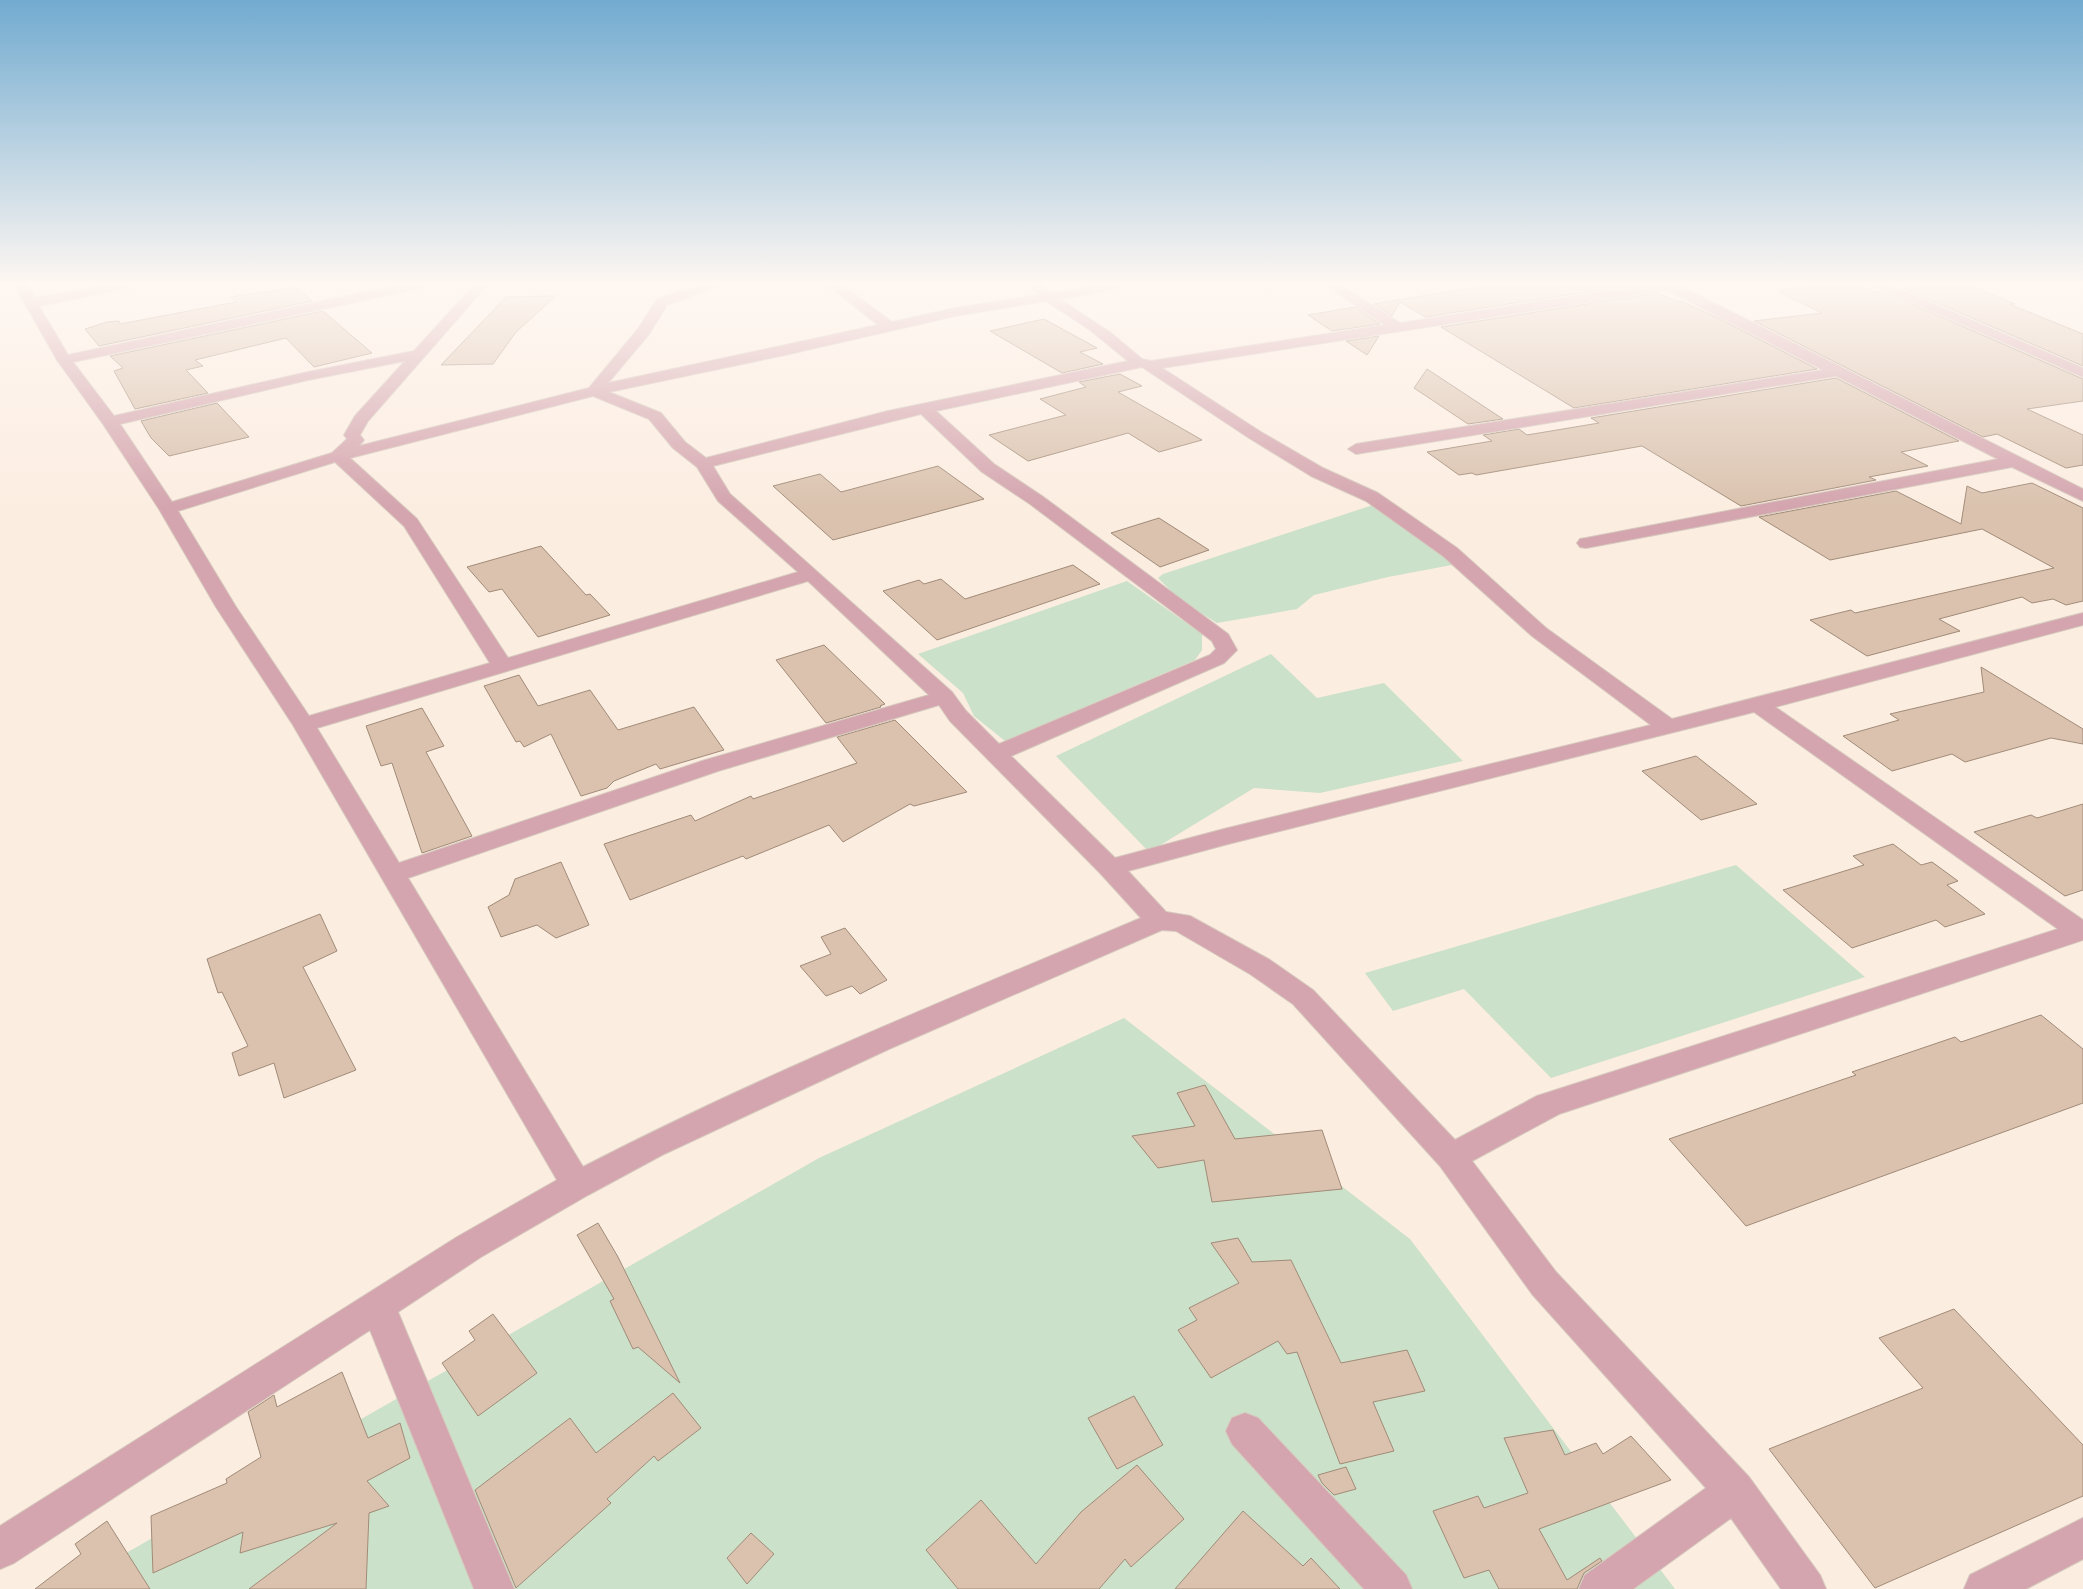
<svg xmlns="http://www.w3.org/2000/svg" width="2083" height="1589" font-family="Inter,sans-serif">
	<rect width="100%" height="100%" fill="#fcede1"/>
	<path fill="#cbe1c9" d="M 1376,504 L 1457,564 L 1388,577 L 1314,595 L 1297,609 L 1217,623 L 1180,600 L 1158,578 L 1163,574 Z
		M 1127,581 L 1202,634 L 1202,650 L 1195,660 L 1005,741 L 974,716 L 963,693 L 918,654 Z
		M 1271,654 L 1317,698 L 1384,683 L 1463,761 L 1320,793 L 1254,788 L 1149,852 L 1056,756 Z
		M 1736,865 L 1865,977 L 1551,1078 L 1464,989 L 1393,1011 L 1365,973 Z
		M 1124,1018 L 1410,1239 L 1675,1589 L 63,1589 L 819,1158 Z"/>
	<path fill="#dac2ae" stroke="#a18b78" d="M 1495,284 L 1637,284 L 1425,317 L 1400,302 L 1392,316 L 1374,304 Z
		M 1824,284 L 1857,284 L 1875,292 L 1882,291 L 2083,379 L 2083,401 L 2027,409 L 2083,435 L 2083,465 L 2066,468 L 1997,434 L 1983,437 L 1754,321 L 1822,313 L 1779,292 L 1785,292 L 1781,290 Z
		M 1932,284 L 1967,284 L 2015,304 L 2009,304 L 2083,334 L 2083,366 L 1903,288 Z
		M 296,287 L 312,301 L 99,346 L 85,329 L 107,322 L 119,321 L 120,324 L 236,302 L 231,297 Z
		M 1657,293 L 1676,301 L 1681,301 L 1718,318 L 1817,369 L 1574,408 L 1441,327 Z
		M 556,296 L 516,332 L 493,364 L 441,365 L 506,297 Z
		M 1355,307 L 1380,324 L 1332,331 L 1308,315 Z
		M 323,311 L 372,353 L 314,367 L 286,338 L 195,360 L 203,366 L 186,370 L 208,393 L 135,409 L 114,371 L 123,368 L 110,356 Z
		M 1044,319 L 1097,348 L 1080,352 L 1103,364 L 1062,373 L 990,331 Z
		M 1379,336 L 1367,355 L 1346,341 Z
		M 1427,369 L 1503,419 L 1468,424 L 1414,388 Z
		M 1120,374 L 1142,386 L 1118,392 L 1202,440 L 1159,452 L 1128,433 L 1028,461 L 989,435 L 1066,415 L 1040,399 L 1086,387 L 1079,382 Z
		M 1836,378 L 1959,441 L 1901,452 L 1928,466 L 1869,477 L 1876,480 L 1741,506 L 1642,446 L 1476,475 L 1472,473 L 1459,475 L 1427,452 L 1492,441 L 1483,435 L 1519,429 L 1527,435 L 1599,423 L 1591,418 Z
		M 217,403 L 249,437 L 169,456 L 151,438 L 141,421 Z
		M 938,466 L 984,499 L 833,540 L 773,486 L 820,474 L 841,492 Z
		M 2032,483 L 2083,508 L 2083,601 L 2066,605 L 2053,599 L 2032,603 L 2022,597 L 1939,619 L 1960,631 L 1867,656 L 1810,620 L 1851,610 L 1855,613 L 2054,568 L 1982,529 L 1830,560 L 1759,517 L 1896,491 L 1961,524 L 1967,486 L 1982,493 Z
		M 1159,518 L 1209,550 L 1160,567 L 1111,533 Z
		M 541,546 L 586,595 L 590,594 L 610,615 L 538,637 L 502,589 L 489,592 L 467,567 Z
		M 1073,565 L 1100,584 L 937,640 L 883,591 L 919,580 L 924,584 L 941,579 L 965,599 Z
		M 824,645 L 885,704 L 880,706 L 881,707 L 826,723 L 776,660 Z
		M 1981,667 L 2083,729 L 2083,744 L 2051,738 L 1965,762 L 1952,754 L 1892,771 L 1843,736 L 1899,720 L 1890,714 L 1984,692 Z
		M 519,675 L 538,706 L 590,690 L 618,730 L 694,707 L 724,750 L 660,769 L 656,764 L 614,781 L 607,788 L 581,796 L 551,734 L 524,747 L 520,741 L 516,742 L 484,686 Z
		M 422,708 L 444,746 L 426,752 L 472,836 L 422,853 L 392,763 L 381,766 L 366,726 Z
		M 895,720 L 967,792 L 914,806 L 910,804 L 843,842 L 829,825 L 746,859 L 743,856 L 630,900 L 604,844 L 691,815 L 695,821 L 751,796 L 753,799 L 857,763 L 837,737 Z
		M 1696,756 L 1757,804 L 1701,820 L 1642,771 Z
		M 2083,804 L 2083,890 L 2065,896 L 1974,832 L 2031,815 L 2037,818 Z
		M 1893,844 L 1921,865 L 1932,862 L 1958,881 L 1947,885 L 1985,914 L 1945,927 L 1936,920 L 1852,948 L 1783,890 L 1864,865 L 1853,856 Z
		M 561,862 L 589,925 L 556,938 L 537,925 L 501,937 L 488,907 L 509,895 L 515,879 Z
		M 320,914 L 337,951 L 303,967 L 356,1070 L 284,1098 L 274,1063 L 239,1076 L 232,1053 L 248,1046 L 222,992 L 218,993 L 207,959 Z
		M 845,928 L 887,980 L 860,994 L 852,986 L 826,996 L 800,966 L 831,954 L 821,937 Z
		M 2041,1015 L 2083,1049 L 2083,1103 L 1746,1226 L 1669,1139 L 1856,1075 L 1852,1072 L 1955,1037 L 1961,1042 Z
		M 1205,1085 L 1235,1139 L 1322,1130 L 1342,1189 L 1212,1202 L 1204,1160 L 1158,1168 L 1132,1136 L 1195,1126 L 1177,1093 Z
		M 598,1223 L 618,1257 L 680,1383 L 638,1347 L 633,1349 L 610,1301 L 614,1299 L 577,1235 Z
		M 1238,1238 L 1252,1262 L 1291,1260 L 1341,1363 L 1407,1350 L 1425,1391 L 1373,1402 L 1394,1451 L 1340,1464 L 1297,1352 L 1287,1354 L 1278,1341 L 1211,1378 L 1178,1330 L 1197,1320 L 1189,1308 L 1239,1283 L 1211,1243 Z
		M 1954,1309 L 2083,1445 L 2083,1496 L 1875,1588 L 1769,1449 L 1923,1388 L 1879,1338 Z
		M 493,1314 L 537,1373 L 478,1416 L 442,1363 L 475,1340 L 469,1331 Z
		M 342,1372 L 368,1438 L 400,1423 L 410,1458 L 367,1481 L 389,1506 L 369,1513 L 366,1589 L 249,1589 L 337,1523 L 240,1553 L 243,1532 L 153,1573 L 151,1516 L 227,1483 L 226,1479 L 261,1457 L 248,1412 L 274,1395 L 277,1407 Z
		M 673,1393 L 701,1428 L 658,1461 L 654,1456 L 607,1499 L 611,1503 L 516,1588 L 475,1490 L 570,1418 L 596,1453 Z
		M 1134,1396 L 1163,1445 L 1117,1469 L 1088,1418 Z
		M 1553,1430 L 1565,1455 L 1596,1443 L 1603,1454 L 1631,1436 L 1671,1480 L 1539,1529 L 1567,1580 L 1600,1558 L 1602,1561 L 1584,1573 L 1577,1589 L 1499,1589 L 1489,1570 L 1464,1578 L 1433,1511 L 1478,1496 L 1484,1508 L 1528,1493 L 1504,1438 Z
		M 1137,1465 L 1184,1519 L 1131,1567 L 1125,1559 L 1099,1589 L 958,1589 L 926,1550 L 981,1500 L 1036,1564 L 1081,1512 Z
		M 1346,1467 L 1356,1489 L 1334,1495 L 1322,1483 L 1318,1475 Z
		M 1243,1511 L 1303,1566 L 1311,1558 L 1340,1589 L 1175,1589 Z
		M 107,1521 L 150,1589 L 35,1589 L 81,1554 L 75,1544 Z
		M 751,1533 L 774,1554 L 747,1584 L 727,1558 Z"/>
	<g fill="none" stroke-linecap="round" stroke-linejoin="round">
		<defs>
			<path id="street" d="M 14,284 L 27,284 L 35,298 L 107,284 L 135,284 L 129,288 L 39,306 L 68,355 L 402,284 L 428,284 L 422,288 L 73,362 L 114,416 L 308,372 L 414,351 L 475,284 L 488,284 L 368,421 L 360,435 L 364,440 L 359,446 L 589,388 L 638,329 L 657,299 L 703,284 L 723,284 L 667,305 L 649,334 L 608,383 L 878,325 L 826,284 L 841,284 L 892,322 L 955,308 L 1038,295 L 1027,284 L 1041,284 L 1051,293 L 1096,284 L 1126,284 L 1120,288 L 1060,299 L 1111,333 L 1142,359 L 1151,361 L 1385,325 L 1324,284 L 1339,284 L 1400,323 L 1652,284 L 1686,284 L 1682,287 L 2083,489 L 2083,501 L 2012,467 L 1586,548 L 1580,547 L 1577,543 L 1580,539 L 1586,538 L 1998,459 L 1836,376 L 1356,454 L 1348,449 L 1356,444 L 1823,370 L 1667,290 L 1162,368 L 1261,432 L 1323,468 L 1378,493 L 1457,548 L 1546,628 L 1672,719 L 2083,613 L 2083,625 L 1775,707 L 2083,920 L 2083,940 L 1559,1114 L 1472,1161 L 1556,1272 L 1749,1477 L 1820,1575 L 1826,1589 L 1781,1589 L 1731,1518 L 1633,1589 L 1579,1589 L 1585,1575 L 1706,1488 L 1532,1294 L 1440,1166 L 1293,1004 L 1250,974 L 1176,931 L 1162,930 L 889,1049 L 662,1155 L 588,1195 L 481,1257 L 398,1312 L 514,1589 L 474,1589 L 370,1330 L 14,1563 L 0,1569 L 0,1526 L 457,1237 L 557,1180 L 293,725 L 216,607 L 159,509 L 103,424 L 57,360 ZM 1046,301 L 1090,330 L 1128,361 L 888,411 L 706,458 L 685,442 L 661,413 L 609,392 L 785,355 L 955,316 ZM 405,361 L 355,416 L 344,435 L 347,439 L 332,453 L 172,502 L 120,424 L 308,380 ZM 1142,367 L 1249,438 L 1311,476 L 1366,501 L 1443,556 L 1532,636 L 1651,725 L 1224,829 L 1115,858 L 1011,756 L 1224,663 L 1237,650 L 1228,634 L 1042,496 L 994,464 L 936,411 ZM 593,396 L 649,419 L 673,448 L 697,467 L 718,501 L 798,572 L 508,658 L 417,519 L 350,458 ZM 921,414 L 982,472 L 1030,504 L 1212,641 L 1216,649 L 1210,655 L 999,744 L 966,711 L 952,692 L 730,494 L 713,466 ZM 335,462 L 404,526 L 490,663 L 309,716 L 236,607 L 178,511 ZM 808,581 L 929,695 L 702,761 L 399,863 L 317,728 ZM 939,705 L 950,721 L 1101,874 L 1141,918 C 954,997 764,1073 583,1167 L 408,878 L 718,771 ZM 1754,712 L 2058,929 L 1537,1096 L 1455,1140 L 1313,990 L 1270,960 L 1190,916 L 1166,912 L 1128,871 L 1228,844 Z
				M 1870,284 L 1888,284 L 2083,368 L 2083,377 Z
				M 1245,1413 L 1258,1418 L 1406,1575 L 1412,1589 L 1364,1589 L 1232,1444 L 1226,1431 L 1232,1418 Z
				M 2083,1518 L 2083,1559 L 2026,1589 L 1964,1589 L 1970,1575 Z"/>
		</defs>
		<use href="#street" stroke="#d6c8bd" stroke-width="2"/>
		<use href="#street" fill="#d4a5ae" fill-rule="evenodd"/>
	</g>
	<linearGradient id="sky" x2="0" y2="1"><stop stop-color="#72abd0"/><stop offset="0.56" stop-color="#fef7f2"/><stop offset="1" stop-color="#fef7f2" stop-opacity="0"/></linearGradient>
	<rect width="2083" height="507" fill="url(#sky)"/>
</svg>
